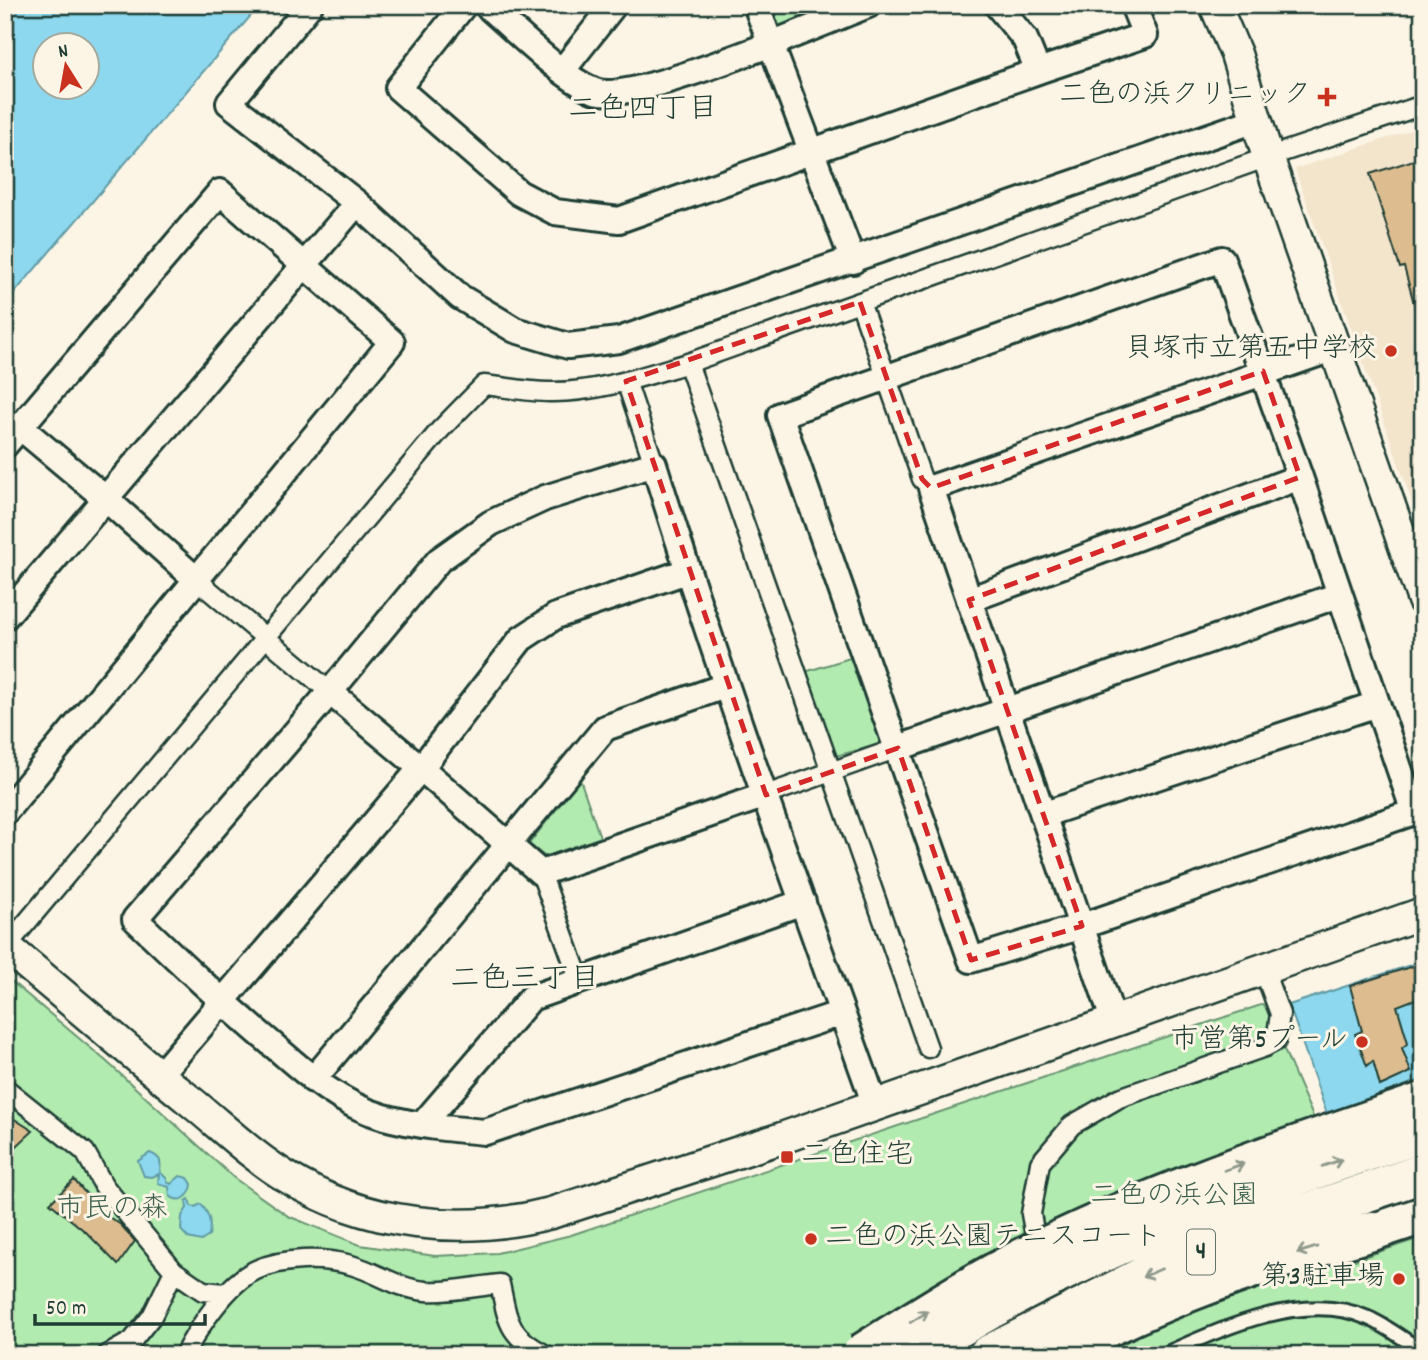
<svg xmlns="http://www.w3.org/2000/svg" width="1428" height="1360" font-family="Dekko,'Klee One',sans-serif">
	<rect width="100%" height="100%" fill="#fcf5e5"/>
	<filter id="ink" filterUnits="userSpaceOnUse"><feTurbulence type="fractalNoise" baseFrequency=".0143" numOctaves="2"/><feDisplacementMap in="SourceGraphic" scale="14" xChannelSelector="R" yChannelSelector="G"/><feConvolveMatrix kernelMatrix="1 2 1 2 8 2 1 2 1" color-interpolation-filters="sRGB"/></filter>
	<g filter="url(#ink)">
		<path fill="#f3e4cc" d="M 1423,126 L 1423,533 L 1295,169 Z"/>
		<path fill="#b1ebaf" stroke="#689472" stroke-width="2" d="M 781,5 L 835,5 L 780,28 L 774,12 Z
			M 853,657 L 884,743 L 836,756 L 805,672 Z
			M 580,779 L 601,840 L 548,859 L 529,844 Z
			M 5,976 L 106,1061 L 234,1178 L 288,1216 L 360,1245 L 435,1256 L 497,1253 L 571,1235 L 1264,1004 L 1312,1114 L 1355,1260 L 1423,1237 L 1423,1355 L 5,1355 Z"/>
		<path fill="#8dd8ee" stroke="#619aa4" stroke-width="2" fill-rule="evenodd" d="M 5,5 L 260,5 L 5,304 ZM 46,46 L 88,46 L 88,88 L 46,88 Z
			M 1423,961 L 1423,1079 L 1327,1114 L 1289,1005 Z
			M 150,1153 C 162,1158 161,1162 160,1172 L 167,1179 L 167,1182 L 171,1184 L 180,1176 L 188,1178 L 192,1184 C 191,1195 181,1205 170,1196 L 169,1187 L 158,1183 L 159,1174 L 152,1177 L 144,1176 L 138,1161 Z
			M 189,1199 L 191,1206 L 195,1207 L 201,1204 C 210,1215 211,1222 209,1236 L 201,1241 L 188,1238 L 181,1230 L 182,1216 L 187,1208 L 186,1201 Z"/>
		<path fill="#ddbd90" stroke="#1f3d34" stroke-width="2" d="M 1423,157 L 1423,313 L 1417,314 L 1404,267 L 1400,268 L 1370,174 Z
			M 1423,963 L 1423,996 L 1397,1006 L 1408,1043 L 1402,1048 L 1411,1072 L 1380,1086 L 1373,1061 L 1367,1066 L 1355,1034 L 1362,1031 L 1350,986 Z
			M 5,1113 L 33,1131 L 5,1157 Z
			M 74,1180 L 104,1214 L 121,1225 L 135,1241 L 118,1265 L 87,1233 L 50,1203 Z"/>
		<g fill="none" stroke-linecap="round" stroke-linejoin="round">
			<defs>
				<path id="service" d="M 1163,1355 C 1221,1328 1306,1290 1368,1318 C 1387,1326 1405,1340 1423,1352"/>
				<path id="pedestrian" d="M 860,302 L 922,479 L 931,488
					M 688,363 L 928,1048
					M 626,381 L 654,464
					M 197,580 L 330,692
					M 766,795 L 898,748
					M 541,873 L 580,981
					M 6,947 L 440,430 L 484,385 C 505,387 527,392 549,392 C 596,393 644,376 688,363 L 1268,157 L 1423,105
					M 5,1088 L 85,1152 L 104,1186 L 174,1271 L 203,1291 L 225,1293
					M 1066,1321 L 1039,1258 L 1031,1214 L 1040,1163 L 1072,1125 L 1119,1098 L 1265,1047 L 1276,1041 L 1280,1014 L 1263,968
					M 107,1355 L 132,1341 L 152,1316 L 174,1271
					M 184,1355 C 198,1328 227,1283 256,1270 C 283,1258 322,1257 351,1265 C 377,1272 398,1289 426,1291 C 450,1293 477,1286 500,1284 C 508,1322 508,1336 546,1355"/>
				<path id="minor" d="M 310,5 L 229,103 L 357,203 L 460,297 L 515,330 L 568,346 L 619,340 L 1256,120
					M 464,5 L 398,88 L 519,193 L 555,212 L 619,220 L 1038,71 L 1025,39 L 997,5
					M 486,5 C 514,29 563,79 595,91 C 632,105 823,23 868,5
					M 766,5 L 759,13 L 853,261
					M 562,71 L 614,5
					M 1038,71 L 1145,35 L 1133,5
					M 1222,259 L 1300,477 L 1414,812 L 1082,926 L 971,960 L 780,415 Z
					M 20,427 L 106,499 L 197,580
					M 5,445 L 220,192 L 392,342 L 5,812
					M 969,600 L 1300,477
					M 5,617 L 357,203
					M 330,692 L 421,768 L 541,873 L 766,795
					M 898,748 L 1339,595
					M 1045,814 L 1377,704
					M 842,1013 L 485,1132 C 451,1129 417,1126 384,1117 C 341,1105 306,1074 273,1045 C 225,1005 180,962 135,919 L 330,692 L 439,560 L 491,523 L 545,498 L 654,464 C 721,680 799,892 875,1105
					M 1114,1022 L 931,488 L 1335,348
					M 159,1076 L 421,768 L 521,639 L 556,616 L 687,571
					M 313,1080 L 605,728 L 725,686
					M 422,1125 L 531,998 L 803,902"/>
				<path id="tertiary" d="M 1215,5 L 1236,54 L 1268,157 L 1423,600
					M 5,946 C 67,997 127,1050 189,1100 C 220,1125 252,1156 285,1176 C 365,1226 461,1236 551,1213 L 782,1138 L 1423,913"/>
				<path id="motorway" d="M 1372,1231 L 1423,1214"/>
			</defs>
			<use href="#service" stroke="#1f3d34" stroke-width="18"/>
			<use href="#pedestrian" stroke="#1f3d34" stroke-width="23"/>
			<use href="#minor" stroke="#1f3d34" stroke-width="30"/>
			<use href="#tertiary" stroke="#1f3d34" stroke-width="35"/>
			<use href="#motorway" stroke="#1f3d34" stroke-width="44"/>
			<use href="#service" stroke="#fcf5e5" stroke-width="12"/>
			<use href="#pedestrian" stroke="#fcf5e5" stroke-width="18"/>
			<use href="#minor" stroke="#fcf5e5" stroke-width="24"/>
			<use href="#tertiary" stroke="#fcf5e5" stroke-width="30"/>
			<use href="#motorway" stroke="#fcf5e5" stroke-width="38"/>
			<defs>
				<path id="motorway-bridge" d="M 861,1354 C 909,1324 957,1292 1007,1266 C 1140,1197 1281,1150 1423,1102
					M 915,1355 C 1070,1253 1247,1191 1423,1133
					M 988,1355 L 1150,1273 L 1242,1235 L 1423,1173
					M 1054,1355 C 1155,1299 1262,1263 1372,1231"/>
			</defs>
			<use href="#motorway-bridge" stroke="#1f3d34" stroke-width="44" stroke-linecap="butt"/>
			<use href="#motorway-bridge" stroke="#fcf5e5" stroke-width="38"/>
		</g>
		<defs><path id="oneway-shaft" d="M-6 0H5M1.5-3L5.5 0L1.5 3" fill="none" stroke-width="1.6" stroke-linecap="round" stroke-linejoin="round" transform="scale(1.75)"/></defs>
		<g stroke="#8e998c">
			<use href="#oneway-shaft" transform="translate(1332 1163) rotate(-19)"/>
			<use href="#oneway-shaft" transform="translate(1234 1167) rotate(-19)"/>
			<use href="#oneway-shaft" transform="translate(1307 1250) rotate(163)"/>
			<use href="#oneway-shaft" transform="translate(1152 1273) rotate(156)"/>
			<use href="#oneway-shaft" transform="translate(919 1317) rotate(-32)"/>
		</g>
	</g>
	<path fill="none" stroke="#d62828" stroke-width="5" stroke-dasharray="14 9" stroke-linejoin="round" d="M 860,302 L 922,479 L 931,488 L 1263,371 L 1300,477 L 969,600 L 1082,926 L 971,960 L 898,748 L 766,795 L 626,381 Z"/>
	<g fill="#c8321e" stroke="#fcf5e5" stroke-width="2.5">
		<path d="M1323.5 86.5h7v7h7v7h-7v7h-7v-7h-7v-7h7z"/>
		<circle cx="1391" cy="351" r="7"/>
		<circle cx="1362" cy="1042" r="7"/>
		<rect x="780" y="1150" width="14" height="14" rx="3.5"/>
		<circle cx="811" cy="1239" r="7"/>
		<circle cx="1399" cy="1279" r="7"/>
	</g>
	<g text-anchor="middle" dominant-baseline="central" stroke-width="6" stroke-linejoin="round" paint-order="stroke">
		<rect fill="#fcf5e5" stroke="#617469" stroke-width="2" x="1187" y="1229.5" width="28" height="45" rx="5"/>
		<g font-size="26" font-weight="bold" fill="#1f3d34">
			<text x="1201" y="1252">4</text>
		</g>
		<g font-size="28" fill="#1f3d34" stroke="#fcf5e5" text-anchor="end">
			<text x="1311" y="97">二色の浜クリニック</text>
			<text x="1377" y="351">貝塚市立第五中学校</text>
			<text x="1348" y="1042">市営第5プール</text>
			<text x="801" y="1157" text-anchor="start">二色住宅</text>
			<text x="825" y="1239" text-anchor="start">二色の浜公園テニスコート</text>
			<text x="1385" y="1279">第3駐車場</text>
		</g>
		<g font-size="28" fill="#3c604d" stroke="#fcf5e5">
			<text x="1174" y="1198">二色の浜公園</text>
			<text x="112" y="1211">市民の森</text>
		</g>
		<g font-size="30" fill="#1f3d34" stroke="#fcf5e5">
			<text x="643" y="111">二色四丁目</text>
			<text x="525" y="981">二色三丁目</text>
		</g>
	</g>
	<rect width="1428" height="1360" fill="none" stroke="#fcf5e5" stroke-width="28"/>
	<rect x="14" y="14" width="1400" height="1332" fill="none" stroke="#1f3d34" stroke-width="2.5" filter="url(#ink)"/>
	<g transform="translate(66 66) rotate(349)"><circle r="33" fill="#fcf5e5" stroke="#a4ab9e" stroke-width="2"/>
	<path d="M0-5L12 26L0 18L-12 26Z" fill="#c8321e"/>
	<text y="-10" font-size="19" font-weight="bold" text-anchor="middle" fill="#1f3d34">N</text>
	</g>
	<path d="M35 1314v10h170v-10" fill="none" stroke="#1f3d34" stroke-width="3.5"/>
	<text x="46" y="1314" font-size="21" fill="#1f3d34" stroke="#fcf5e5" stroke-width="5" paint-order="stroke">50 m</text>
</svg>
